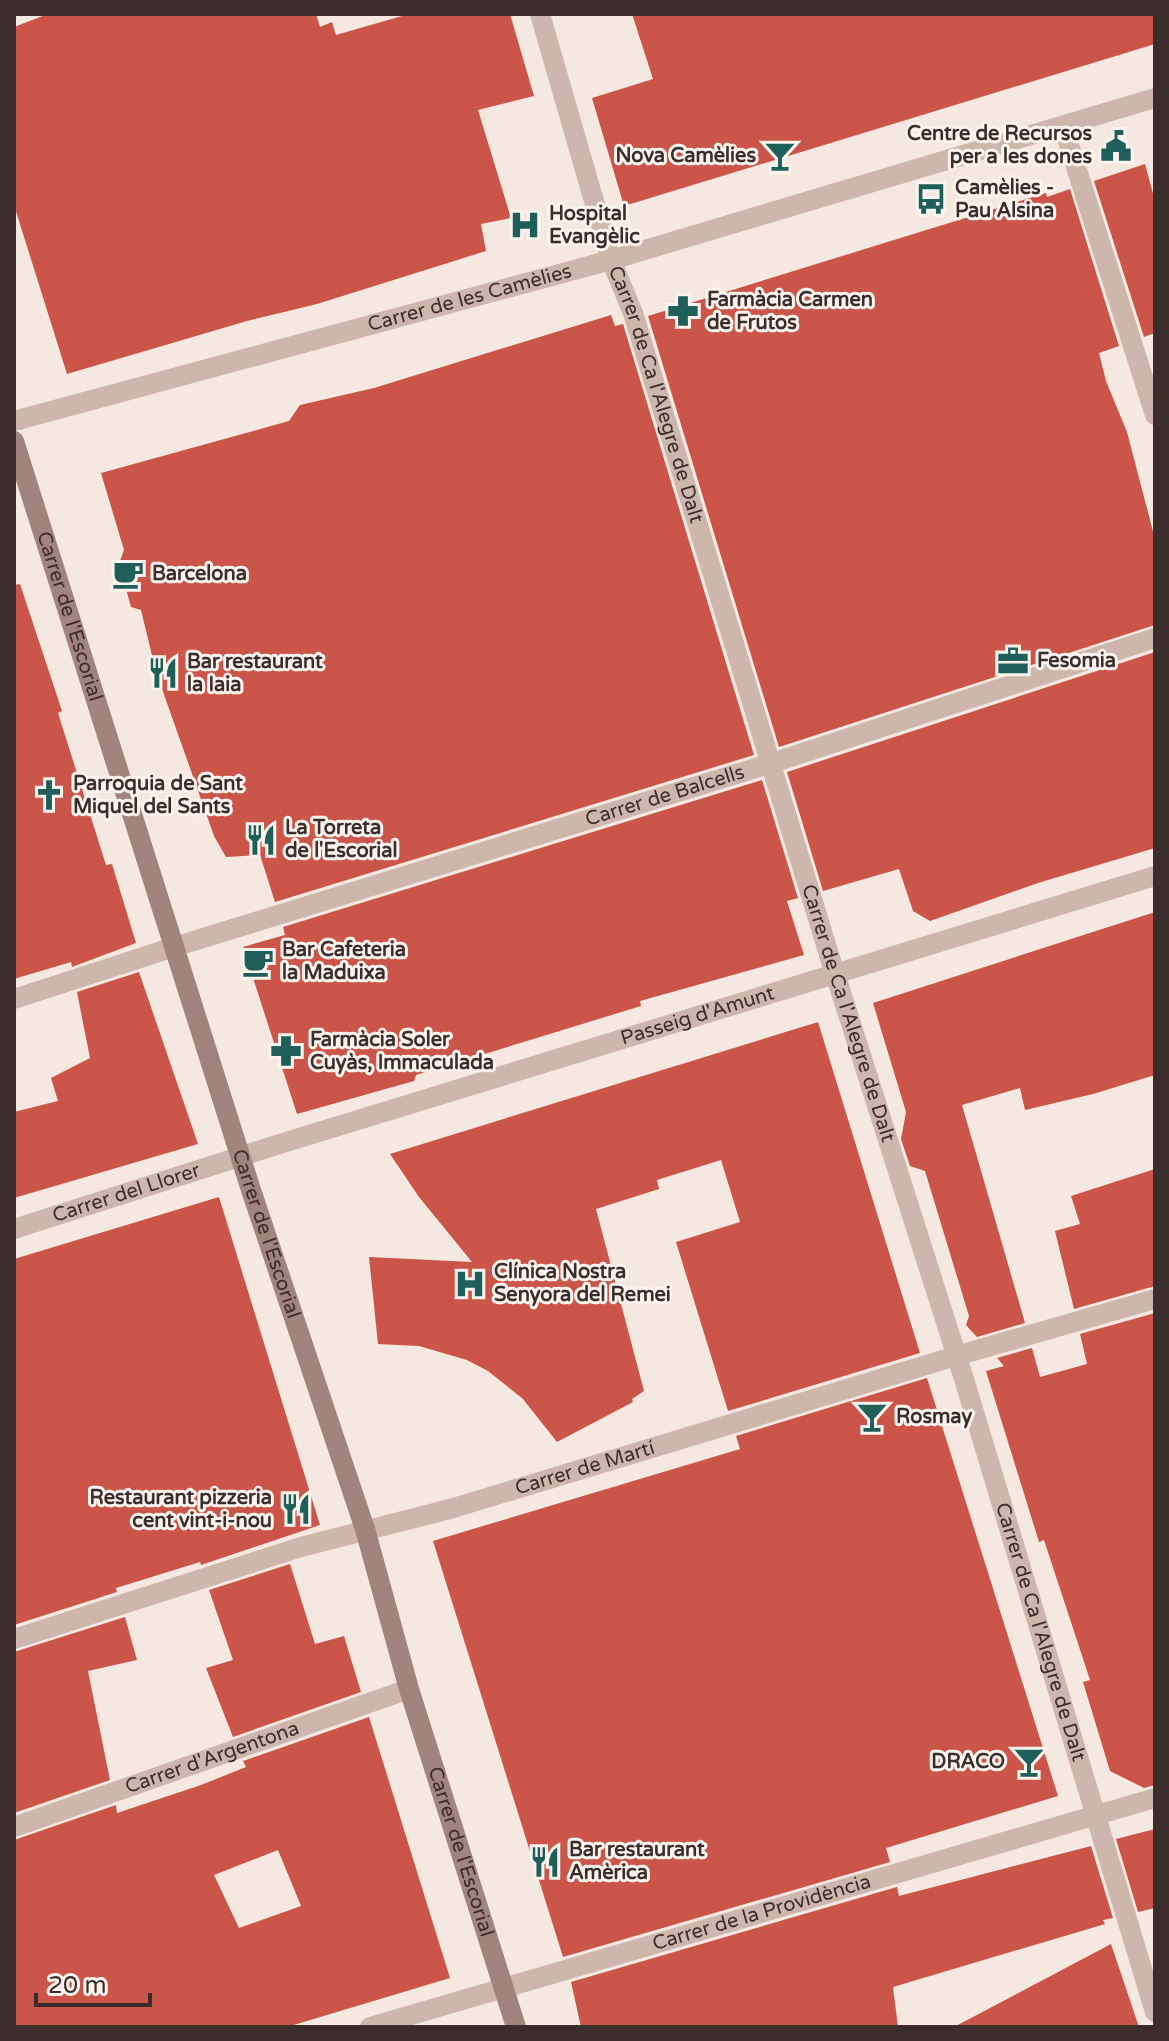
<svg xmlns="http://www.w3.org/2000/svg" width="1169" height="2041" font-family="'Varela Round',sans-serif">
	<rect width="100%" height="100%" fill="#f4e8e0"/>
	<path fill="#ca5548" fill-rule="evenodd" d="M 48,14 L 316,14 L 320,27 L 332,22 L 336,35 L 409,14 L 510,14 L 534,96 L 478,110 L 511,218 L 481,224 L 486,251 L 317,304 L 247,321 L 67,374 L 14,205 L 14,27 Z
		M 632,14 L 1155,14 L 1155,44 L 624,206 L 592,98 L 653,79 Z
		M 1145,164 L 1155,201 L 1155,333 L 1144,337 L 1094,181 Z
		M 1070,189 L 1119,346 L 1099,353 L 1106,381 L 1127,432 L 1155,539 L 1155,625 L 779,747 L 648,316 L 1046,193 L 1047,197 Z
		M 611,315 L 615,326 L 623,324 L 754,755 L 275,902 L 260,855 L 226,857 L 214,836 L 156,672 L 141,610 L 131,607 L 119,564 L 124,550 L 101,473 L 289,421 L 300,405 L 374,388 Z
		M 20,584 L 62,711 L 58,713 L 106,865 L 112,864 L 136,943 L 72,967 L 71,962 L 14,979 L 14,585 Z
		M 1155,652 L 1155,848 L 1038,883 L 930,921 L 913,911 L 899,869 L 823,891 L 787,772 Z
		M 762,780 L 798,898 L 787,901 L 804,955 L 640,1001 L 641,1006 L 416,1075 L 414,1081 L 297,1114 L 243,947 L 285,935 L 283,927 Z
		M 1155,912 L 1155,1075 L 1093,1094 L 1025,1110 L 1020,1088 L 962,1105 L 1025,1323 L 977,1337 L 966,1325 L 969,1316 L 925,1171 L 910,1166 L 901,1139 L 906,1112 L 873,1003 Z
		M 139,972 L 198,1144 L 14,1198 L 14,1112 L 58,1101 L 51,1078 L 90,1058 L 77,992 Z
		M 818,1022 L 920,1353 L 728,1411 L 676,1242 L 740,1222 L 721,1160 L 657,1180 L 659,1189 L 596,1209 L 644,1391 L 632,1399 L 633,1402 L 557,1442 L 523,1399 L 488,1371 L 467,1360 L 419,1346 L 378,1344 L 369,1257 L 472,1262 L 419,1197 L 390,1154 Z
		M 1155,1169 L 1155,1286 L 1074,1309 L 1055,1231 L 1080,1224 L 1071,1196 Z
		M 219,1197 L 320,1525 L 201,1565 L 200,1562 L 116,1588 L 117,1592 L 14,1625 L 14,1259 Z
		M 1155,1313 L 1155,1785 L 1144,1788 L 1110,1771 L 1083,1682 L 1090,1680 L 1044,1540 L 1039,1542 L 986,1371 L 1004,1366 L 997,1358 L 1032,1348 L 1040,1377 L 1087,1364 L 1080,1334 Z
		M 927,1378 L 1058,1796 L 886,1848 L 890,1862 L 563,1957 L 433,1541 L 740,1449 L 736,1436 Z
		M 290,1564 L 315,1644 L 344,1636 L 361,1692 L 233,1737 L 206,1668 L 233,1660 L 209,1590 Z
		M 125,1617 L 137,1660 L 88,1671 L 110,1780 L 14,1813 L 14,1652 Z
		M 369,1717 L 450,1978 L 287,2027 L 14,2027 L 14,1840 L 116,1805 L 117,1813 L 201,1785 L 246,1767 L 243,1761 ZM 278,1850 L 301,1906 L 239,1928 L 214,1875 Z
		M 1155,1829 L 1155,1908 L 1138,1912 L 1116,1839 Z
		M 1091,1846 L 1113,1918 L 1103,1920 L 1105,1924 L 893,1987 L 898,2027 L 581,2027 L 571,1982 L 897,1887 L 899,1896 Z
		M 1111,1944 L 1139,2027 L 954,2027 Z"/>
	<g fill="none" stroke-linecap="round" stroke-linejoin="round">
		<g stroke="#cdb6ab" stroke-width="20">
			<path id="s1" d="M 540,14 L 611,260 L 633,313 L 831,961 L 964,1379 L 1155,2012"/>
			<path d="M 1063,126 L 1155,415"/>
			<path id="s2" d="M 14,421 L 611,260 L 1155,98"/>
			<path id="s3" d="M 14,999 L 174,947 L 772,763 L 1155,638"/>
			<path id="s4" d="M 14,1229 L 286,1142 L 1155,876"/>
			<path id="s5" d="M 14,1639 L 301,1547 L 450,1509 L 956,1356 L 1155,1299"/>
			<path id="s6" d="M 14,1827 L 409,1689"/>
			<path id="s7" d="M 370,2027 L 1155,1798"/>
		</g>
		<path stroke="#a1847c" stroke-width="20" id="s8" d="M 14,441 L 251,1190 L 365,1529 L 409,1689 L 516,2027"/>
	</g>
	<defs>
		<symbol id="civic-bare" viewBox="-9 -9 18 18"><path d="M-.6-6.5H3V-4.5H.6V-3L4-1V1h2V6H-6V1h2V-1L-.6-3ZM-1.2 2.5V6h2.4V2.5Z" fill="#1e5f59" stroke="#fbf3ed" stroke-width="2.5" paint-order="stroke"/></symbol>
		<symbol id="bar-bare" viewBox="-9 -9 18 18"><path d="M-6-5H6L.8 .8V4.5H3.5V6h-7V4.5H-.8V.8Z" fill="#1e5f59" stroke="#fbf3ed" stroke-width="2.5" paint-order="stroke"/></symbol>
		<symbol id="bus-bare" viewBox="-9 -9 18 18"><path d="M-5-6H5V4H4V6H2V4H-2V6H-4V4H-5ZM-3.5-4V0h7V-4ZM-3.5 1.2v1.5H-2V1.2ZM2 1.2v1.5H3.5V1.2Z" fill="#1e5f59" stroke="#fbf3ed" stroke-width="2.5" paint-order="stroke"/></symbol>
		<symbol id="hospital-bare" viewBox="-9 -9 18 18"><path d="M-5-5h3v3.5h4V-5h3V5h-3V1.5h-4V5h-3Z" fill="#1e5f59" stroke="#fbf3ed" stroke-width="2.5" paint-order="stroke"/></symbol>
		<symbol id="pharmacy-bare" viewBox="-9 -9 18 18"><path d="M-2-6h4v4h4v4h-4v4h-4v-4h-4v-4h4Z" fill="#1e5f59" stroke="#fbf3ed" stroke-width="2.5" paint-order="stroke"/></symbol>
		<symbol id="cafe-bare" viewBox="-9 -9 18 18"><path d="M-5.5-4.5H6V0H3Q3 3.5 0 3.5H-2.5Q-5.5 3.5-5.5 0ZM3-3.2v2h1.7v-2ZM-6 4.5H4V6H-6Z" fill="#1e5f59" stroke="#fbf3ed" stroke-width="2.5" paint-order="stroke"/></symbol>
		<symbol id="office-bare" viewBox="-9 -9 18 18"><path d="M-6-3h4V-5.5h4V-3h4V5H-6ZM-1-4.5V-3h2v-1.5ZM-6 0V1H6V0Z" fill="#1e5f59" stroke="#fbf3ed" stroke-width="2.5" paint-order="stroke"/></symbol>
		<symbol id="restaurant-bare" viewBox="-9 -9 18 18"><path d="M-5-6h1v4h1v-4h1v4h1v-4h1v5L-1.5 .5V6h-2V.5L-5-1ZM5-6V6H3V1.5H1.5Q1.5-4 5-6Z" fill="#1e5f59" stroke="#fbf3ed" stroke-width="2.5" paint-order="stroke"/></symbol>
		<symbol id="church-bare" viewBox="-9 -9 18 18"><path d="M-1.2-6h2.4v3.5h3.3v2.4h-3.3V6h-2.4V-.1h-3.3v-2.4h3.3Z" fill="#1e5f59" stroke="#fbf3ed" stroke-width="2.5" paint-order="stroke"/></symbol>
	</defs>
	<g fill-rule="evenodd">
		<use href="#civic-bare" x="1094" y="124" width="44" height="44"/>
		<use href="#bar-bare" x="758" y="134" width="44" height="44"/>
		<use href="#bus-bare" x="909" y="177" width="44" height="44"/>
		<use href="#hospital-bare" x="503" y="203" width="44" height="44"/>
		<use href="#pharmacy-bare" x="661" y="289" width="44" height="44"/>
		<use href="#cafe-bare" x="106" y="552" width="44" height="44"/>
		<use href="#office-bare" x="991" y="639" width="44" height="44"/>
		<use href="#restaurant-bare" x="141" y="651" width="44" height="44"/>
		<use href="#church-bare" x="27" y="773" width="44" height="44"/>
		<use href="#restaurant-bare" x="239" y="818" width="44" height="44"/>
		<use href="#cafe-bare" x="236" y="940" width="44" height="44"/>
		<use href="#pharmacy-bare" x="264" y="1029" width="44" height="44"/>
		<use href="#hospital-bare" x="448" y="1262" width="44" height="44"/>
		<use href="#bar-bare" x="850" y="1395" width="44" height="44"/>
		<use href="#restaurant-bare" x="274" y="1487" width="44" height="44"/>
		<use href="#bar-bare" x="1007" y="1740" width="44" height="44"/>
		<use href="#restaurant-bare" x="523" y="1840" width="44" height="44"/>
	</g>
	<g text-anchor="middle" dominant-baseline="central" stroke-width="6" stroke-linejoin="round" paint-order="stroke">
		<g font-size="20" font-weight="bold" fill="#3b2d2b" stroke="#fbf3ed" text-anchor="start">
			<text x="1092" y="134" text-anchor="end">Centre de Recursos<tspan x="1092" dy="23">per a les dones</tspan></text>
			<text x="756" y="156" text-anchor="end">Nova Camèlies</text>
			<text x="955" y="188">Camèlies -<tspan x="955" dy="23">Pau Alsina</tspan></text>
			<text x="549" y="214">Hospital<tspan x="549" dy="23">Evangèlic</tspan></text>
			<text x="707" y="300">Farmàcia Carmen<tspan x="707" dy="23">de Frutos</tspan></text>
			<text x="152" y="574">Barcelona</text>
			<text x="1037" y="661">Fesomia</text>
			<text x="187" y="662">Bar restaurant<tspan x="187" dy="23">la Iaia</tspan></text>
			<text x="73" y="784">Parroquia de Sant<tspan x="73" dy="23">Miquel del Sants</tspan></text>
			<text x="285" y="828">La Torreta<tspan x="285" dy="23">de l'Escorial</tspan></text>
			<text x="282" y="950">Bar Cafeteria<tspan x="282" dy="23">la Maduixa</tspan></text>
			<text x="310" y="1040">Farmàcia Soler<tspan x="310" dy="23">Cuyàs, Immaculada</tspan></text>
			<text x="494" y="1272">Clínica Nostra<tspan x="494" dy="23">Senyora del Remei</tspan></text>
			<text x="896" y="1417">Rosmay</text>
			<text x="272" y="1498" text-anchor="end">Restaurant pizzeria<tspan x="272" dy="23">cent vint-i-nou</tspan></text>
			<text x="1005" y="1762" text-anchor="end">DRACO</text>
			<text x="569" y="1850">Bar restaurant<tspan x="569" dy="23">Amèrica</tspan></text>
		</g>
		<g font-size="20" fill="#3b2d2b" stroke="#fbf3ed">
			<text stroke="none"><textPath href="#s2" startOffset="472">Carrer de les Camèlies</textPath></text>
			<text stroke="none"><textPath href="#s1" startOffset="398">Carrer de Ca l'Alegre de Dalt</textPath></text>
			<text stroke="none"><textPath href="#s8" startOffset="184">Carrer de l'Escorial</textPath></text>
			<text stroke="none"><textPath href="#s3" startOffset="682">Carrer de Balcells</textPath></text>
			<text stroke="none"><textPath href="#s1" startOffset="1046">Carrer de Ca l'Alegre de Dalt</textPath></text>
			<text stroke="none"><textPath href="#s4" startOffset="716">Passeig d'Amunt</textPath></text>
			<text stroke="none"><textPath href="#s4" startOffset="118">Carrer del Llorer</textPath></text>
			<text stroke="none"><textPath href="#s8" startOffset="832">Carrer de l'Escorial</textPath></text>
			<text stroke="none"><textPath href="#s5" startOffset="596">Carrer de Martí</textPath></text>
			<text stroke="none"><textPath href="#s1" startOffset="1694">Carrer de Ca l'Alegre de Dalt</textPath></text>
			<text stroke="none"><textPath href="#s6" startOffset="210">Carrer d'Argentona</textPath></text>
			<text stroke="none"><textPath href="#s8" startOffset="1480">Carrer de l'Escorial</textPath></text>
			<text stroke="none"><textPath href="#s7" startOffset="408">Carrer de la Providència</textPath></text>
		</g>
	</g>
	<rect width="1169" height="2041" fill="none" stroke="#3b2d2b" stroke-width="32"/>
	<path d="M36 1993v12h114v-12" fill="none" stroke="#3b2d2b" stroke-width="4"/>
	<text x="48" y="1993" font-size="24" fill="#3b2d2b" stroke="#fbf3ed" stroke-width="6" paint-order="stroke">20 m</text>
</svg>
